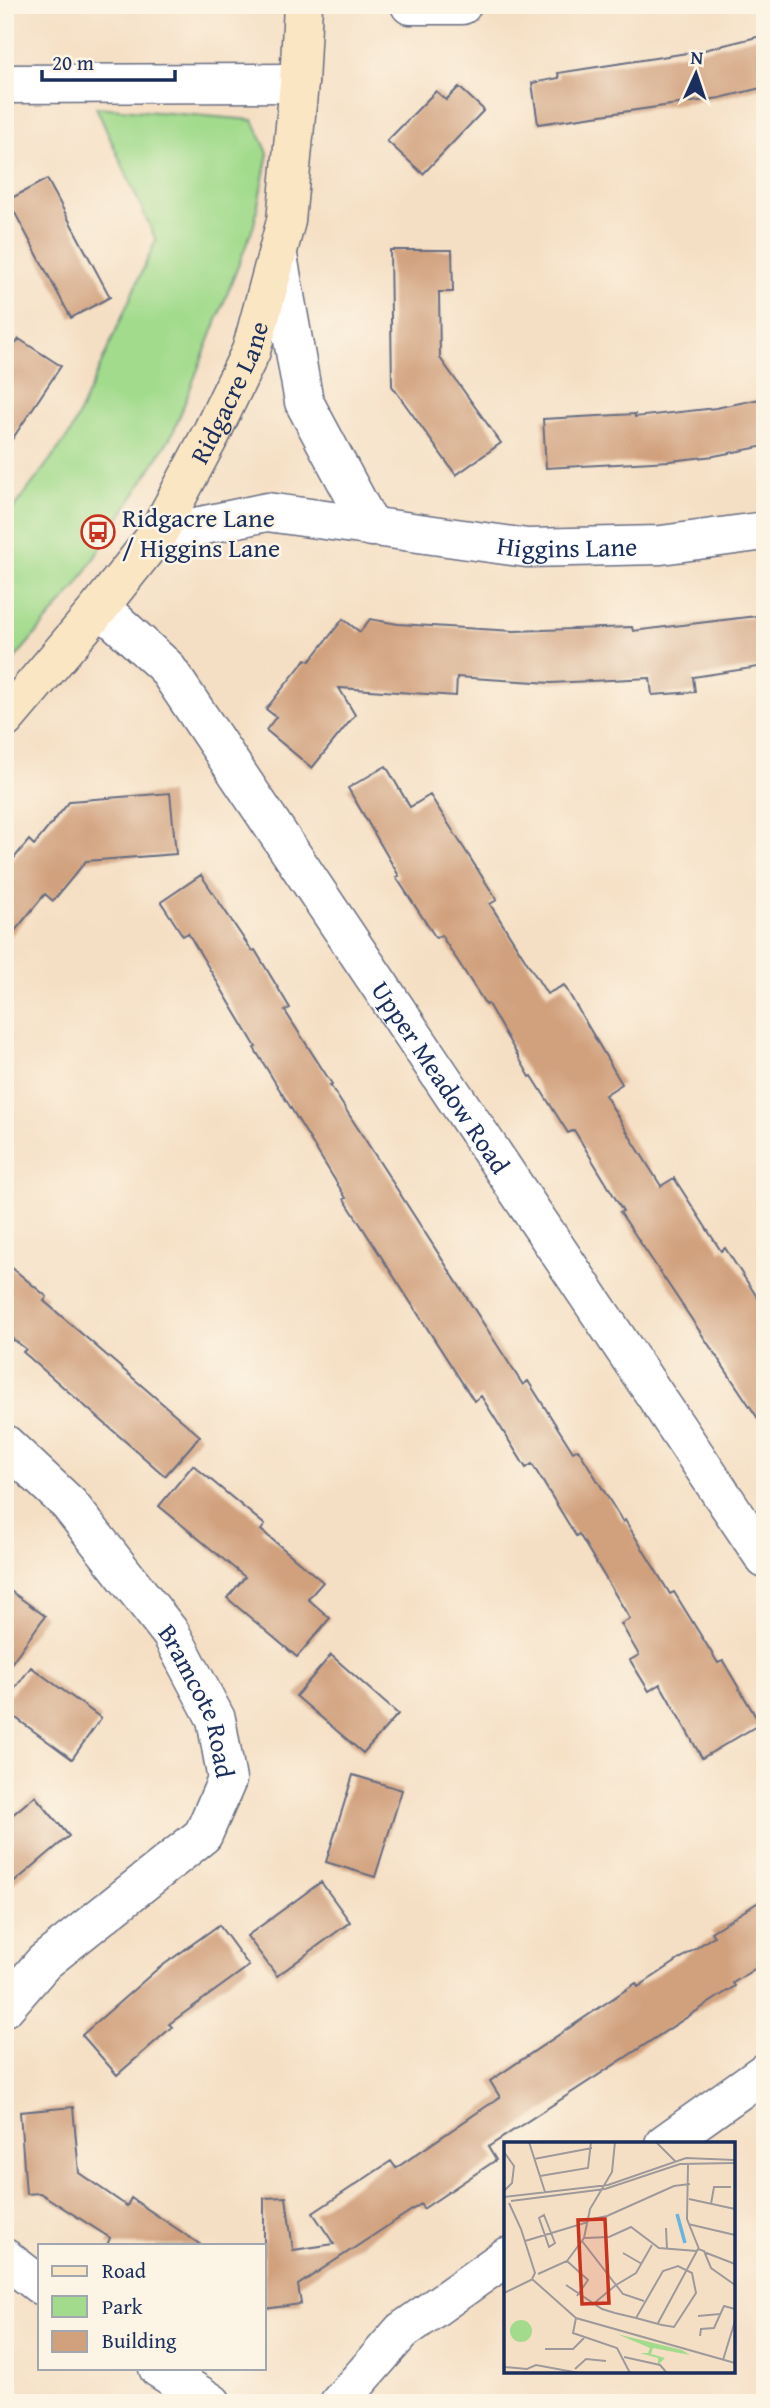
<svg xmlns="http://www.w3.org/2000/svg" width="770" height="2408" font-family="'Gentium Book Plus',serif">
	<rect width="100%" height="100%" fill="#fcf5e5"/>
	<filter id="ink" filterUnits="userSpaceOnUse"><feTurbulence type="fractalNoise" baseFrequency=".0143" numOctaves="2"/><feDisplacementMap in="SourceGraphic" scale="14" xChannelSelector="R" yChannelSelector="G"/><feConvolveMatrix kernelMatrix="1 2 1 2 8 2 1 2 1" color-interpolation-filters="sRGB"/></filter>
	<filter id="wash" filterUnits="userSpaceOnUse"><feTurbulence type="fractalNoise" baseFrequency=".00686" numOctaves="4" result="noise"/><feDisplacementMap in="SourceGraphic" scale="28" xChannelSelector="R" yChannelSelector="G"/><feGaussianBlur stdDeviation="1.57" result="paint"/><feColorMatrix in="noise" values="0 0 0 0 0 0 0 0 0 0 0 0 0 0 0 0 0 1.4 0 .05"/><feComposite in="paint" operator="in"/></filter>
	<g filter="url(#wash)">
		<rect width="100%" height="100%" fill="#f5dfc4"/>
		<path fill="#a3db8d" stroke="#5f8576" stroke-width="2" d="M 96,107 L 253,120 L 268,153 L 254,225 L 173,433 L 76,587 L 5,670 L 5,520 L 71,432 L 156,240 Z"/>
		<g id="blocks">
			<path fill="#d1a17e" d="M 765,35 L 765,87 L 720,98 L 538,124 L 532,83 L 559,78 L 558,73 L 700,51 Z
				M 459,87 L 484,110 L 423,174 L 387,141 L 436,91 L 446,100 Z
				M 47,179 L 110,297 L 71,318 L 8,200 Z
				M 390,250 L 452,250 L 453,292 L 439,292 L 440,358 L 501,443 L 456,475 L 392,386 Z
				M 19,339 L 61,366 L 5,450 L 5,359 Z
				M 765,398 L 765,446 L 714,456 L 670,461 L 546,468 L 543,419 L 635,414 L 635,417 L 716,408 Z
				M 765,615 L 765,666 L 693,677 L 695,692 L 652,695 L 650,678 L 551,683 L 457,677 L 456,696 L 339,688 L 355,715 L 312,768 L 266,730 L 276,717 L 266,709 L 306,659 L 310,661 L 343,619 L 360,632 L 370,619 L 398,624 L 514,631 L 632,627 L 633,631 Z
				M 386,766 L 410,807 L 430,795 L 497,900 L 490,904 L 547,994 L 564,985 L 622,1084 L 605,1095 L 629,1135 L 661,1186 L 674,1178 L 721,1251 L 725,1248 L 765,1309 L 765,1429 L 620,1212 L 623,1211 L 574,1130 L 568,1133 L 532,1076 L 530,1077 L 488,1004 L 486,1005 L 441,935 L 436,938 L 396,877 L 399,876 L 348,788 Z
				M 170,793 L 176,854 L 86,861 L 53,901 L 45,894 L 5,943 L 5,869 L 29,840 L 34,845 L 70,801 Z
				M 201,875 L 252,951 L 255,950 L 290,1008 L 285,1011 L 332,1084 L 330,1085 L 523,1385 L 528,1381 L 573,1452 L 578,1449 L 623,1522 L 625,1520 L 670,1594 L 674,1592 L 718,1663 L 723,1661 L 760,1724 L 702,1758 L 660,1684 L 649,1691 L 630,1660 L 639,1655 L 621,1624 L 630,1619 L 579,1534 L 576,1536 L 532,1464 L 526,1468 L 481,1396 L 474,1401 L 344,1199 L 346,1198 L 254,1048 L 256,1047 L 188,933 L 183,936 L 161,902 Z
				M 5,1262 L 47,1297 L 44,1301 L 200,1436 L 165,1476 L 23,1352 L 26,1349 L 13,1339 L 5,1348 Z
				M 193,1465 L 265,1525 L 261,1530 L 323,1582 L 308,1599 L 330,1618 L 297,1657 L 227,1598 L 245,1577 L 159,1506 Z
				M 5,1587 L 45,1616 L 5,1672 Z
				M 331,1655 L 398,1714 L 363,1753 L 296,1696 Z
				M 31,1667 L 101,1718 L 72,1759 L 5,1710 L 5,1702 Z
				M 353,1775 L 402,1790 L 375,1877 L 326,1862 Z
				M 35,1796 L 69,1836 L 5,1890 L 5,1821 Z
				M 321,1882 L 350,1922 L 277,1976 L 247,1936 Z
				M 765,1898 L 765,1962 L 733,1983 L 735,1986 L 488,2147 L 496,2160 L 423,2209 L 421,2204 L 298,2285 L 301,2304 L 264,2309 L 264,2198 L 286,2197 L 293,2250 L 334,2244 L 313,2213 L 391,2161 L 396,2168 L 500,2097 L 490,2081 L 636,1983 L 638,1987 L 714,1936 L 711,1932 Z
				M 219,1925 L 249,1966 L 169,2024 L 172,2027 L 117,2075 L 82,2035 L 155,1971 Z
				M 73,2107 L 79,2173 L 127,2206 L 131,2198 L 201,2245 L 107,2245 L 110,2238 L 40,2193 L 26,2194 L 20,2112 Z"/>
		</g>
	</g>
	<g filter="url(#ink)">
		<use href="#blocks" fill-opacity="0" stroke="#676d82" stroke-width="2"/>
		<g fill="none" stroke-linecap="round" stroke-linejoin="round">
			<defs>
				<g id="street">
					<path d="M 410,5 L 462,5"/>
					<path d="M 5,84 L 299,83"/>
					<path d="M 278,256 L 304,402 L 371,527"/>
					<path id="s1" d="M 157,535 L 267,512 L 527,548 L 661,545 L 765,531"/>
					<path id="s2" d="M 100,607 L 166,667 L 765,1559"/>
					<path id="s3" d="M 5,1444 L 69,1504 L 171,1634 L 216,1719 L 227,1780 L 203,1835 L 44,1962 L 5,2007"/>
					<path d="M 664,2144 L 765,2072"/>
					<path d="M 5,2258 L 40,2285"/>
					<path d="M 158,2368 L 212,2403"/>
					<path d="M 339,2403 L 402,2331 L 506,2257"/>
				</g>
				<g id="secondary">
					<path id="s4" d="M 5,719 L 100,607 L 157,535 L 212,432 L 251,351 L 286,221 L 299,83 L 303,5"/>
				</g>
			</defs>
			<use href="#street" stroke="#676d82" stroke-width="41"/>
			<use href="#secondary" stroke="#676d82" stroke-width="41"/>
			<use href="#street" stroke="#fff" stroke-width="38"/>
			<use href="#secondary" stroke="#fbe6c3" stroke-width="38"/>
		</g>
	</g>
	<defs>
		<symbol id="bus-ring" viewBox="-11 -11 22 22"><circle r="9.5" fill="#fcf5e5" stroke="#c8321e" stroke-width="1.5"/><path d="M-5-6H5V4H4V6H2V4H-2V6H-4V4H-5ZM-3.5-4V0h7V-4ZM-3.5 1.2v1.5H-2V1.2ZM2 1.2v1.5H3.5V1.2Z" fill="#c8321e"/></symbol>
	</defs>
	<g fill-rule="evenodd">
		<use href="#bus-ring" x="79" y="513" width="38" height="38"/>
	</g>
	<g text-anchor="middle" dominant-baseline="central" stroke-width="5" stroke-linejoin="round" paint-order="stroke">
		<g font-size="26" fill="#1b2f5e" stroke="#fcf5e5">
			<text stroke="none"><textPath href="#s4" startOffset="399">Ridgacre Lane</textPath></text>
			<text stroke="none"><textPath href="#s1" startOffset="415">Higgins Lane</textPath></text>
			<text stroke="none"><textPath href="#s2" startOffset="583">Upper Meadow Road</textPath></text>
			<text stroke="none"><textPath href="#s3" startOffset="326">Bramcote Road</textPath></text>
		</g>
		<g font-size="26" fill="#1b2f5e" stroke="#fcf5e5" text-anchor="start">
			<text x="122" y="517">Ridgacre Lane<tspan x="122" dy="30">/ Higgins Lane</tspan></text>
		</g>
	</g>
	<g transform="translate(504 2142)">
		<rect width="231" height="231" fill="#f5dfc4"/>
		<path d="M6 189a11 11 0 1 1 22 0a11 11 0 1 1-22 0ZM 113,192 L 178,208 L 186,213 L 149,206 L 147,212 L 161,216 L 154,223 L 154,216 L 136,211 L 144,211 L 146,206 Z" fill="#a3db8d"/>
		<path fill="none" stroke="#67b4e1" stroke-width="3.5" d="M 173,72 L 181,101"/>
		<path fill="none" stroke="#9e999b" stroke-width="2" d="M 25,0 L 41,50M 152,0 L 171,19M 0,10 L 10,24 L 8,41 L 0,49M 30,17 L 88,6M 184,23 L 183,77 L 195,107M 36,34 L 84,26 L 87,0M 0,55 L 104,43 L 182,16 L 231,18M 185,57 L 231,67M 7,59 L 101,47 L 176,22 L 231,21M 5,61 L 17,87 L 31,131 L 28,137 L 72,176 L 231,221M 207,62 L 210,45 L 227,45M 40,73 L 51,101 L 45,105 L 35,76 ZM 84,78 L 103,74 L 170,44 L 186,42M 184,82 L 231,93M 162,86 L 163,107M 81,96 L 105,95 L 127,85 L 155,106 L 193,109M 21,99 L 84,80M 78,99 L 112,143 L 132,131 L 148,103M 200,110 L 231,122M 119,111 L 138,122M 63,119 L 84,138 L 73,154M 34,132 L 63,119 L 80,96 L 86,67 L 108,30 L 111,0M 62,143 L 98,167 L 111,171 L 132,176 L 158,183 L 170,185 L 192,151 L 188,131 L 174,124 L 159,129 L 132,176M 0,151 L 29,137M 88,163 L 112,143 L 119,152 L 140,159M 194,174 L 216,172M 72,176 L 69,191 L 113,206 L 126,231M 154,181 L 194,107 L 200,109 L 207,126 L 231,143M 196,194 L 197,187 L 210,186 L 220,164 L 231,167M 41,207 L 69,207 L 80,196M 120,215 L 156,223 L 163,231M 219,218 L 231,179M 0,225 L 23,227 L 32,223 L 75,231M 71,227 L 82,217 L 102,219"/>
		<path fill="#c8321e" fill-opacity="0.15" stroke="#c8321e" stroke-width="3.5" d="M 101,77 L 105,161 L 78,162 L 74,78 Z"/>
		<rect width="231" height="231" fill="none" stroke="#1b2f5e" stroke-width="3.5"/>
	</g>
	<rect width="770" height="2408" fill="none" stroke="#fcf5e5" stroke-width="28"/>
	<rect x="38" y="2244" width="228" height="126" fill="#fcf5e5" stroke="#a2a6af" stroke-width="2"/>
	<rect x="52" y="2266" width="35" height="10" fill="#fbe6c3" stroke="#a2a6af" stroke-width="2"/>
	<text x="102" y="2278" font-size="21" fill="#1b2f5e">Road</text>
	<rect x="52" y="2296" width="35" height="21" fill="#a3db8d" stroke="#a2a6af" stroke-width="2"/>
	<text x="102" y="2314" font-size="21" fill="#1b2f5e">Park</text>
	<rect x="52" y="2331" width="35" height="21" fill="#d1a17e" stroke="#a2a6af" stroke-width="2"/>
	<text x="102" y="2348" font-size="21" fill="#1b2f5e">Building</text>
	<g transform="translate(696 74) rotate(3)" stroke="#fcf5e5" stroke-width="5" paint-order="stroke">
	<path d="M0-5L12 26L0 18L-12 26Z" fill="#1b2f5e"/>
	<text y="-10" font-size="19" font-weight="bold" text-anchor="middle" fill="#1b2f5e">N</text>
	</g>
	<path d="M42 70v10h133v-10" fill="none" stroke="#1b2f5e" stroke-width="3.5"/>
	<text x="52" y="70" font-size="21" fill="#1b2f5e" stroke="#fcf5e5" stroke-width="5" paint-order="stroke">20 m</text>
</svg>
